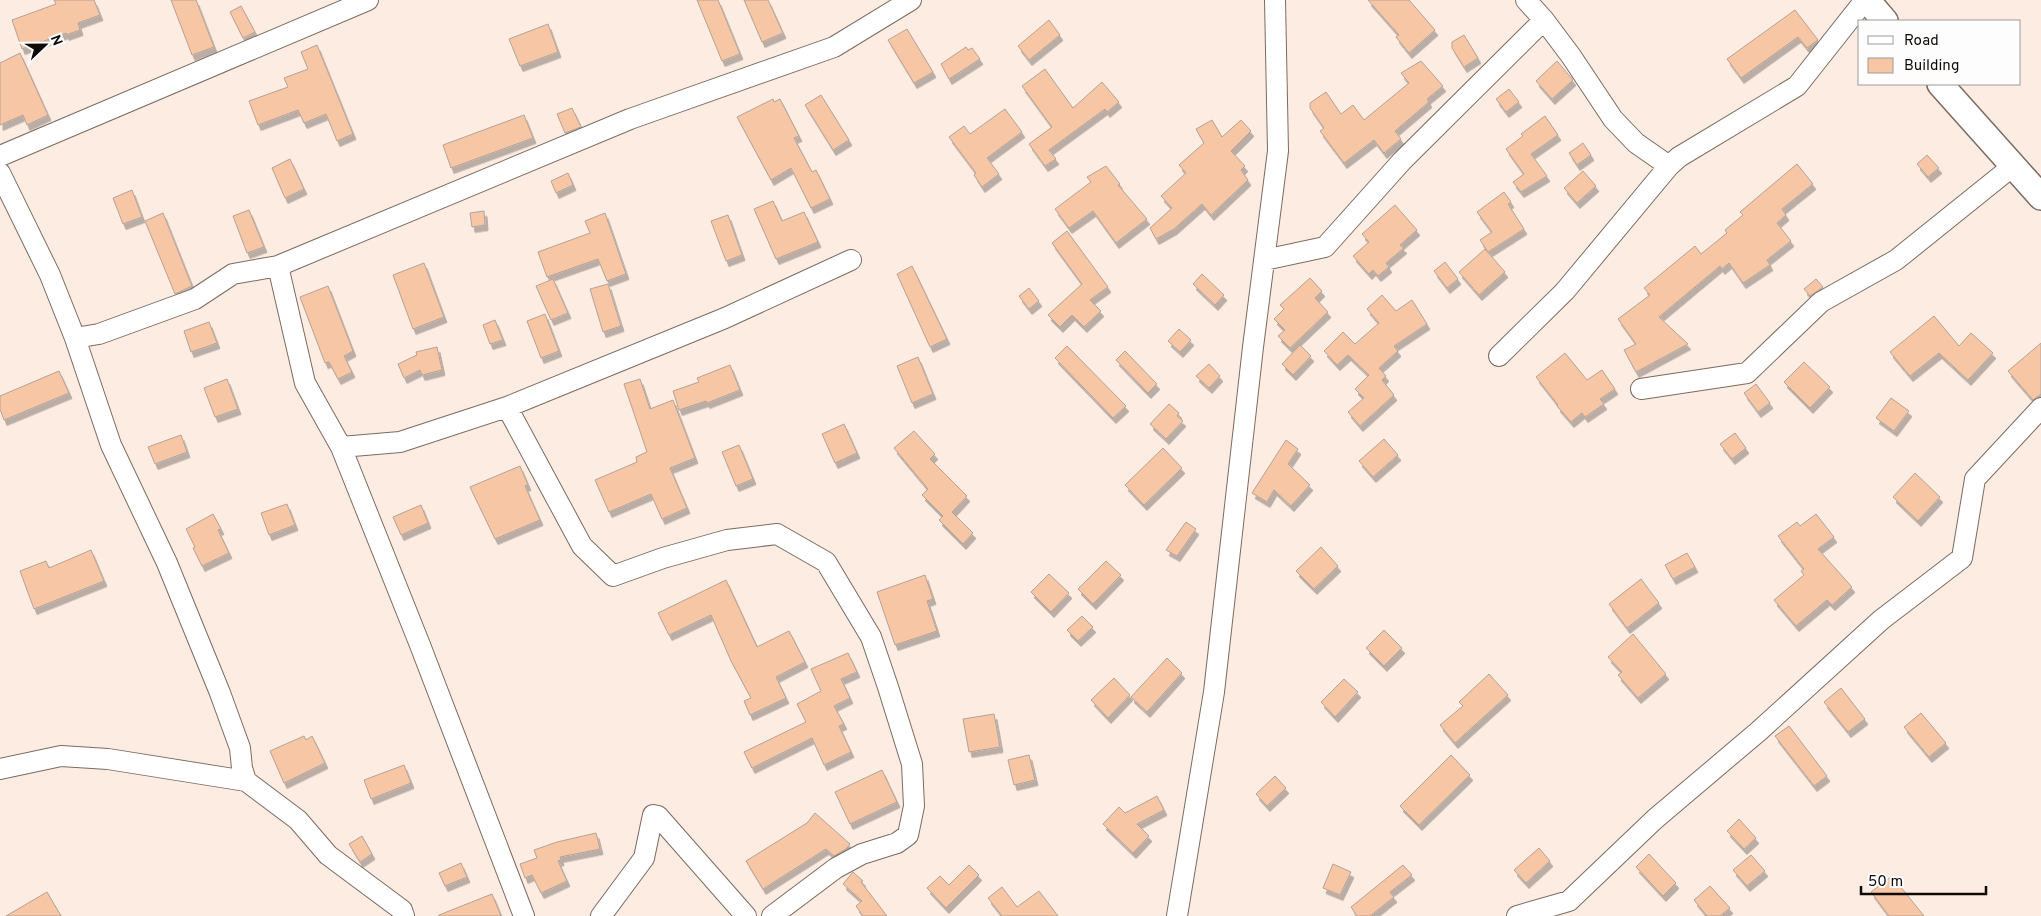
<svg xmlns="http://www.w3.org/2000/svg" width="2041" height="916" font-family="Overpass,sans-serif">
	<defs>
		<filter id="shadow"><feDropShadow dx="3" dy="5.5" stdDeviation="0" flood-color="#0004"/></filter>
	</defs>
	<rect width="100%" height="100%" fill="#fcece2"/>
	<path fill="#f7c6a4" stroke="#b5a296" filter="url(#shadow)" d="M 54,0 L 94,0 L 100,15 L 78,23 L 80,30 L 66,35 L 66,33 L 22,49 L 12,20 L 56,4 Z
		M 171,0 L 196,0 L 214,47 L 192,55 Z
		M 697,0 L 718,0 L 740,54 L 722,61 Z
		M 744,0 L 768,0 L 783,33 L 762,42 Z
		M 1368,0 L 1409,0 L 1435,30 L 1409,53 L 1396,37 L 1399,35 Z
		M 241,6 L 255,32 L 243,38 L 230,12 Z
		M 1795,10 L 1818,40 L 1807,48 L 1798,37 L 1741,78 L 1727,59 Z
		M 1049,20 L 1060,35 L 1029,60 L 1018,46 Z
		M 548,24 L 558,52 L 520,66 L 509,39 Z
		M 907,29 L 933,72 L 914,83 L 888,40 Z
		M 1464,35 L 1478,58 L 1464,67 L 1452,48 L 1452,42 Z
		M 317,45 L 353,134 L 337,141 L 326,114 L 304,123 L 298,110 L 258,125 L 249,101 L 288,87 L 284,78 L 308,69 L 301,52 Z
		M 966,47 L 968,50 L 972,48 L 980,59 L 949,79 L 941,64 Z
		M 20,53 L 48,115 L 27,125 L 23,115 L 0,125 L 0,63 Z
		M 1421,61 L 1443,86 L 1427,99 L 1429,102 L 1395,131 L 1401,139 L 1384,153 L 1374,140 L 1344,163 L 1320,131 L 1324,128 L 1310,108 L 1310,103 L 1326,92 L 1341,114 L 1353,105 L 1364,120 L 1409,83 L 1401,73 Z
		M 1557,61 L 1573,80 L 1552,99 L 1536,81 Z
		M 1045,69 L 1073,108 L 1102,82 L 1119,102 L 1107,112 L 1105,109 L 1049,150 L 1056,159 L 1045,166 L 1029,144 L 1052,127 L 1022,86 Z
		M 1509,89 L 1519,102 L 1506,112 L 1496,99 Z
		M 821,95 L 849,140 L 833,150 L 805,105 Z
		M 773,99 L 774,102 L 780,99 L 799,136 L 794,138 L 812,172 L 816,170 L 830,199 L 811,208 L 791,168 L 771,180 L 737,117 Z
		M 572,108 L 581,127 L 565,133 L 557,114 Z
		M 1005,109 L 1022,132 L 987,158 L 999,174 L 982,187 L 974,175 L 976,173 L 949,137 L 964,126 L 970,134 Z
		M 524,115 L 533,138 L 451,168 L 443,145 Z
		M 1545,116 L 1558,135 L 1531,154 L 1547,176 L 1521,192 L 1513,182 L 1524,174 L 1506,149 L 1523,136 L 1521,134 Z
		M 1212,120 L 1222,137 L 1241,120 L 1251,131 L 1231,151 L 1245,166 L 1241,170 L 1248,180 L 1211,215 L 1202,204 L 1174,229 L 1156,239 L 1150,228 L 1172,208 L 1161,196 L 1186,173 L 1179,165 L 1204,143 L 1196,129 Z
		M 1583,143 L 1591,155 L 1577,165 L 1569,153 Z
		M 1927,155 L 1939,168 L 1928,177 L 1917,164 Z
		M 290,159 L 304,189 L 285,198 L 272,168 Z
		M 1797,164 L 1813,184 L 1782,209 L 1786,215 L 1777,223 L 1791,241 L 1767,260 L 1770,265 L 1743,283 L 1729,263 L 1722,269 L 1720,266 L 1659,317 L 1688,344 L 1636,372 L 1624,350 L 1636,344 L 1618,319 L 1650,295 L 1644,288 L 1695,246 L 1701,254 L 1727,233 L 1725,230 L 1743,215 L 1740,212 Z
		M 1106,166 L 1120,184 L 1118,185 L 1147,219 L 1116,243 L 1093,211 L 1069,228 L 1055,209 L 1091,182 L 1087,177 Z
		M 1583,171 L 1596,186 L 1577,203 L 1564,188 Z
		M 568,173 L 573,185 L 556,193 L 551,181 Z
		M 132,190 L 142,217 L 123,224 L 113,198 Z
		M 1504,192 L 1511,202 L 1508,204 L 1524,229 L 1488,252 L 1480,240 L 1492,232 L 1477,212 Z
		M 773,201 L 782,221 L 804,212 L 818,242 L 776,259 L 754,209 Z
		M 1395,205 L 1417,230 L 1400,245 L 1404,248 L 1386,263 L 1389,267 L 1378,276 L 1373,270 L 1369,274 L 1353,256 L 1369,242 L 1362,234 Z
		M 249,210 L 264,247 L 247,253 L 233,216 Z
		M 484,211 L 485,225 L 472,227 L 470,213 Z
		M 163,213 L 192,286 L 175,294 L 145,221 Z
		M 605,213 L 626,274 L 607,281 L 598,259 L 547,277 L 538,252 L 590,233 L 585,221 Z
		M 728,215 L 742,255 L 726,261 L 711,221 Z
		M 1067,231 L 1108,287 L 1090,300 L 1101,311 L 1084,327 L 1072,315 L 1060,327 L 1048,315 L 1082,284 L 1052,243 Z
		M 1485,249 L 1505,272 L 1479,295 L 1459,272 Z
		M 1445,262 L 1458,279 L 1447,288 L 1434,271 Z
		M 424,263 L 444,317 L 413,329 L 393,275 Z
		M 912,266 L 947,339 L 930,347 L 897,274 Z
		M 1202,274 L 1224,295 L 1215,305 L 1193,284 Z
		M 1310,278 L 1322,291 L 1315,298 L 1328,312 L 1290,348 L 1278,336 L 1285,330 L 1274,319 L 1284,309 L 1280,305 Z
		M 553,279 L 568,313 L 551,320 L 536,286 Z
		M 1816,279 L 1823,287 L 1810,296 L 1804,289 Z
		M 608,284 L 621,326 L 603,332 L 590,289 Z
		M 328,286 L 353,351 L 344,356 L 352,372 L 338,379 L 329,362 L 325,363 L 300,297 Z
		M 1029,288 L 1039,301 L 1029,309 L 1019,296 Z
		M 1382,295 L 1396,311 L 1412,300 L 1427,324 L 1394,346 L 1398,351 L 1379,368 L 1386,376 L 1382,380 L 1394,395 L 1360,426 L 1348,412 L 1364,398 L 1355,389 L 1369,375 L 1348,355 L 1337,365 L 1324,351 L 1343,332 L 1355,344 L 1379,323 L 1367,309 Z
		M 545,314 L 559,351 L 541,358 L 527,321 Z
		M 1934,316 L 1959,346 L 1971,333 L 1993,353 L 1968,380 L 1939,353 L 1910,376 L 1890,352 Z
		M 495,320 L 503,340 L 490,344 L 483,325 Z
		M 209,322 L 217,343 L 191,352 L 184,331 Z
		M 1179,329 L 1191,340 L 1180,352 L 1168,341 Z
		M 2041,343 L 2041,394 L 2033,400 L 2008,371 Z
		M 1300,345 L 1311,356 L 1293,375 L 1282,364 Z
		M 1067,346 L 1126,406 L 1113,418 L 1055,358 Z
		M 437,347 L 442,370 L 422,375 L 420,370 L 404,378 L 398,364 L 417,355 L 416,352 Z
		M 1125,351 L 1157,384 L 1148,393 L 1116,360 Z
		M 1565,353 L 1587,380 L 1602,370 L 1615,389 L 1600,399 L 1604,404 L 1585,417 L 1582,413 L 1571,422 L 1557,406 L 1558,405 L 1536,377 Z
		M 918,357 L 933,394 L 912,403 L 897,366 Z
		M 1804,362 L 1830,387 L 1810,408 L 1784,382 Z
		M 1209,364 L 1220,376 L 1209,388 L 1196,376 Z
		M 730,365 L 740,390 L 707,403 L 706,401 L 679,410 L 673,391 L 699,382 L 697,378 Z
		M 59,371 L 69,393 L 4,420 L 0,409 L 0,396 Z
		M 227,379 L 238,409 L 215,417 L 204,388 Z
		M 640,379 L 650,409 L 673,400 L 695,458 L 670,468 L 687,508 L 662,519 L 651,494 L 609,512 L 595,480 L 637,462 L 636,457 L 647,452 L 624,384 Z
		M 1756,384 L 1770,403 L 1758,412 L 1744,393 Z
		M 1891,398 L 1909,411 L 1894,431 L 1876,418 Z
		M 1169,404 L 1179,413 L 1177,416 L 1183,421 L 1166,439 L 1150,424 Z
		M 844,424 L 857,453 L 835,463 L 822,434 Z
		M 914,431 L 935,454 L 930,459 L 967,496 L 952,512 L 973,533 L 963,544 L 939,520 L 943,516 L 922,495 L 928,489 L 894,448 Z
		M 1735,433 L 1746,448 L 1732,459 L 1720,444 Z
		M 181,435 L 187,452 L 155,464 L 148,447 Z
		M 1384,439 L 1398,455 L 1373,477 L 1359,461 Z
		M 1286,440 L 1298,449 L 1288,464 L 1310,485 L 1291,506 L 1274,490 L 1267,502 L 1252,493 Z
		M 739,445 L 753,479 L 736,486 L 722,452 Z
		M 1163,448 L 1182,468 L 1144,505 L 1125,485 Z
		M 520,466 L 528,485 L 525,486 L 540,520 L 495,539 L 470,487 Z
		M 1915,473 L 1940,497 L 1918,521 L 1893,497 Z
		M 287,504 L 295,525 L 269,535 L 261,513 Z
		M 421,505 L 428,523 L 401,535 L 393,517 Z
		M 213,514 L 221,529 L 218,530 L 229,553 L 202,566 L 193,548 L 195,547 L 186,529 Z
		M 1816,514 L 1834,537 L 1818,549 L 1852,587 L 1832,605 L 1827,600 L 1796,626 L 1774,600 L 1804,575 L 1801,571 L 1804,569 L 1778,536 L 1797,522 L 1800,526 Z
		M 1186,522 L 1196,529 L 1177,556 L 1166,550 Z
		M 1321,547 L 1338,566 L 1314,589 L 1296,571 Z
		M 91,550 L 104,581 L 34,609 L 20,571 L 46,561 L 49,568 Z
		M 1687,553 L 1695,567 L 1673,579 L 1665,565 Z
		M 1106,561 L 1121,575 L 1093,604 L 1078,589 Z
		M 1049,574 L 1069,593 L 1051,612 L 1031,592 Z
		M 925,575 L 933,599 L 927,601 L 937,631 L 895,645 L 877,592 Z
		M 1641,579 L 1659,603 L 1627,628 L 1609,604 Z
		M 726,580 L 757,647 L 789,631 L 805,662 L 776,677 L 786,698 L 750,715 L 744,701 L 751,698 L 731,661 L 711,615 L 669,635 L 658,613 Z
		M 1082,616 L 1093,627 L 1078,641 L 1067,630 Z
		M 1384,630 L 1402,648 L 1384,666 L 1366,648 Z
		M 1633,634 L 1666,674 L 1638,698 L 1618,675 L 1622,672 L 1608,657 Z
		M 848,653 L 857,672 L 841,679 L 850,698 L 834,706 L 844,724 L 839,726 L 851,752 L 824,765 L 812,738 L 752,768 L 744,752 L 806,722 L 797,704 L 821,691 L 811,669 Z
		M 1167,658 L 1182,673 L 1147,712 L 1131,697 Z
		M 1489,674 L 1508,695 L 1455,743 L 1440,725 L 1463,706 L 1459,702 Z
		M 1114,678 L 1130,695 L 1108,718 L 1091,700 Z
		M 1344,679 L 1358,692 L 1335,717 L 1321,702 Z
		M 1841,688 L 1865,719 L 1848,732 L 1824,702 Z
		M 1921,713 L 1946,743 L 1929,757 L 1904,727 Z
		M 994,714 L 1000,747 L 969,752 L 963,719 Z
		M 1789,726 L 1827,776 L 1814,786 L 1775,736 Z
		M 304,736 L 306,740 L 312,736 L 325,763 L 284,783 L 270,751 Z
		M 1029,755 L 1035,780 L 1014,785 L 1008,760 Z
		M 1451,755 L 1470,775 L 1419,825 L 1400,806 Z
		M 404,765 L 411,783 L 371,799 L 364,780 Z
		M 882,770 L 897,802 L 850,824 L 835,792 Z
		M 1275,776 L 1286,788 L 1267,806 L 1256,794 Z
		M 1157,796 L 1164,810 L 1137,824 L 1149,836 L 1133,853 L 1103,824 L 1119,807 L 1125,813 Z
		M 815,813 L 850,844 L 846,849 L 834,856 L 826,849 L 763,889 L 746,861 L 807,823 Z
		M 1739,819 L 1756,838 L 1744,849 L 1727,831 Z
		M 596,833 L 600,849 L 560,857 L 561,860 L 558,861 L 567,881 L 541,893 L 532,875 L 525,878 L 520,864 L 537,858 L 534,850 L 557,842 Z
		M 362,836 L 372,854 L 360,862 L 349,844 Z
		M 1539,848 L 1550,861 L 1526,883 L 1514,870 Z
		M 1649,854 L 1676,883 L 1663,896 L 1636,867 Z
		M 1751,855 L 1765,871 L 1747,886 L 1733,870 Z
		M 461,863 L 467,877 L 445,886 L 439,873 Z
		M 1333,864 L 1351,872 L 1340,895 L 1323,888 Z
		M 969,865 L 979,875 L 946,908 L 927,888 L 940,876 L 949,885 Z
		M 1403,865 L 1412,875 L 1390,892 L 1394,897 L 1370,916 L 1357,916 L 1351,907 Z
		M 853,872 L 863,881 L 861,882 L 887,916 L 863,916 L 856,906 L 862,901 L 843,884 Z
		M 1892,876 L 1924,916 L 1889,916 L 1871,892 Z
		M 1710,886 L 1730,908 L 1720,916 L 1707,916 L 1694,900 Z
		M 1002,887 L 1017,907 L 1039,891 L 1058,916 L 1002,916 L 988,898 Z
		M 47,892 L 61,916 L 6,916 Z
		M 492,894 L 501,916 L 439,916 L 439,915 Z"/>
	<g fill="none" stroke-linecap="round" stroke-linejoin="round">
		<defs>
			<path id="minor" d="M 1526,0 L 1544,20 L 1571,56 L 1613,119 L 1636,143 L 1669,166
				M 0,156 L 368,0
				M 0,173 L 50,275 L 75,338 L 111,445 L 167,563 L 220,693 L 240,748 L 242,768 L 246,781
				M 851,260 L 725,318 L 507,407 L 400,442 L 341,447 L 305,383 L 278,266 L 630,119 L 834,47 L 911,0
				M 1264,260 L 1325,247 L 1402,161 L 1544,20
				M 75,338 L 99,334 L 195,299 L 233,274 L 278,266
				M 1499,356 L 1565,291 L 1669,166 L 1679,157 L 1797,86 L 1865,0
				M 1641,389 L 1747,373 L 1821,302 L 1896,260 L 2013,166
				M 507,407 L 582,546 L 613,576 L 663,558 L 727,540 L 777,534 L 826,562 L 871,637 L 888,687 L 912,764 L 914,806 L 908,835 L 897,843 L 862,854 L 836,868 L 772,916
				M 341,447 L 420,645 L 524,916
				M 0,769 L 61,756 L 108,759 L 246,781 L 298,820 L 328,855 L 402,910 L 404,916
				M 601,916 L 644,858 L 653,815 L 658,816 L 746,916
				M 1177,916 L 1214,692 L 1253,347 L 1278,151 L 1275,0
				M 1517,916 L 1569,901 L 1655,819 L 1759,731 L 1881,620 L 1962,558 L 1975,479 L 2041,408"/>
			<path id="tertiary" d="M 1867,0 L 1885,21
				M 1940,84 L 2041,197"/>
		</defs>
		<use href="#minor" stroke="#7c6b60" stroke-width="22"/>
		<use href="#tertiary" stroke="#7c6b60" stroke-width="28"/>
		<use href="#minor" stroke="#fff" stroke-width="20"/>
		<use href="#tertiary" stroke="#fff" stroke-width="25"/>
	</g>
	<rect x="1858" y="20" width="162" height="65" fill="#fdfdfd" stroke="#9e9c9b"/>
	<rect x="1868" y="36" width="25" height="8" fill="#ffffff" stroke="#9e9c9b"/>
	<text x="1904" y="45" font-size="15" fill="#100a07">Road</text>
	<rect x="1868" y="58" width="25" height="15" fill="#f7c6a4" stroke="#9e9c9b"/>
	<text x="1904" y="70" font-size="15" fill="#100a07">Building</text>
	<g transform="translate(45 45) rotate(68)" stroke="#fdfdfd" stroke-width="4" paint-order="stroke">
	<path d="M0-4L9 19L0 12L-9 19Z" fill="#100a07"/>
	<text y="-8" font-size="14" font-weight="bold" text-anchor="middle" fill="#100a07">N</text>
	</g>
	<path d="M1861 886v8h125v-8" fill="none" stroke="#100a07" stroke-width="2.5"/>
	<text x="1868" y="886" font-size="15" fill="#100a07" stroke="#fdfdfd" stroke-width="4" paint-order="stroke">50 m</text>
</svg>
